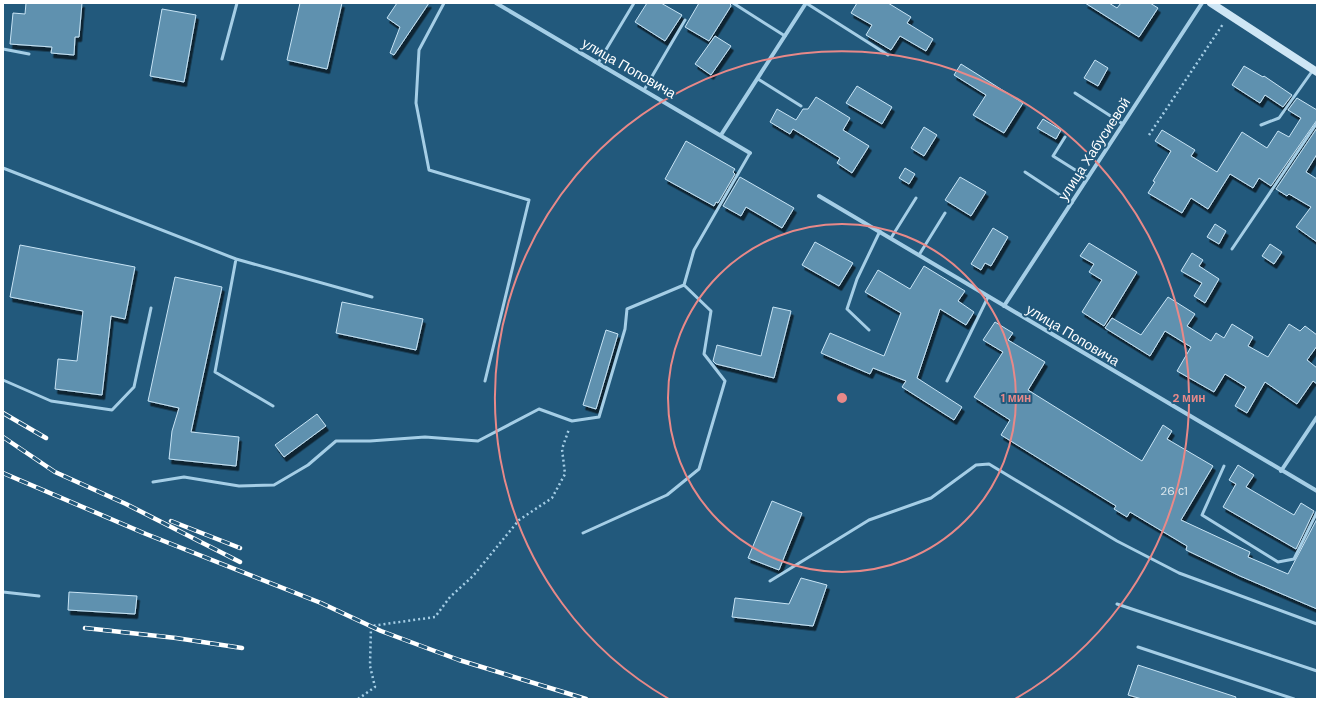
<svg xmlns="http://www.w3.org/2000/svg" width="1320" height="702" font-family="'DM Sans',sans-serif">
	<defs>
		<filter id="shadow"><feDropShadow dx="2.5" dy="4.5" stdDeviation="0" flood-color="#0009"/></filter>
	</defs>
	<rect width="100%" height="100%" fill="#22597c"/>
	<path fill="#5e91af" stroke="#c8e4f5" filter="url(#shadow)" d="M 26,3 L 82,3 L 79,37 L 75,37 L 74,55 L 51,53 L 52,47 L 10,44 L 13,13 L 25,14 Z
		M 300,3 L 342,3 L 327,69 L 287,60 Z
		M 397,3 L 429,3 L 394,55 L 390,53 L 400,27 L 387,18 Z
		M 647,3 L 661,3 L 682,15 L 665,41 L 635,22 Z
		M 699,3 L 730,3 L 731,6 L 709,41 L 685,27 Z
		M 857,3 L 888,3 L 911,17 L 907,23 L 933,39 L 926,51 L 900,36 L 891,50 L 866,35 L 872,25 L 851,13 Z
		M 1085,3 L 1109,3 L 1117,8 L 1121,3 L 1150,3 L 1158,8 L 1139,37 Z
		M 162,9 L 196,15 L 184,82 L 150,76 Z
		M 715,36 L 731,46 L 711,75 L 695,64 Z
		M 1095,60 L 1108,68 L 1098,86 L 1084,78 Z
		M 961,64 L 1023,103 L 1004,133 L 973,115 L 986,95 L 954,75 Z
		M 1244,66 L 1263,77 L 1264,76 L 1292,95 L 1283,107 L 1265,95 L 1260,103 L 1232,85 Z
		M 857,86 L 892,107 L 882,124 L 846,103 Z
		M 816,97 L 850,118 L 843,130 L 869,146 L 852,173 L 837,163 L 840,158 L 793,129 L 790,134 L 770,122 L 777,109 L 796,120 L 803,109 L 808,109 Z
		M 1297,98 L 1317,110 L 1317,120 L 1271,186 L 1259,178 L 1253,188 L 1230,174 L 1208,209 L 1191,198 L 1182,213 L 1148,193 L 1155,182 L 1153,181 L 1171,151 L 1155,141 L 1162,130 L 1195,150 L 1191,156 L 1217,172 L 1242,132 L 1267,148 L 1278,131 L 1289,137 L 1301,118 L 1288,110 Z
		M 1043,119 L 1061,130 L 1056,139 L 1037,128 Z
		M 924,127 L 937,135 L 924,156 L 911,148 Z
		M 1317,128 L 1317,154 L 1306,172 L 1317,179 L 1317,242 L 1296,227 L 1311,207 L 1289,194 L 1287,196 L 1276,189 Z
		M 686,141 L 735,169 L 733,172 L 735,174 L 718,203 L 716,202 L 714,206 L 665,179 Z
		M 905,168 L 915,174 L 909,184 L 899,178 Z
		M 740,177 L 794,208 L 782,228 L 746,207 L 741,216 L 723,206 Z
		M 960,177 L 986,192 L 971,216 L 945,200 Z
		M 1215,224 L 1226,231 L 1219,244 L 1207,237 Z
		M 993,228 L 1008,237 L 991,266 L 985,263 L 981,270 L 971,264 Z
		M 815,242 L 853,263 L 839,286 L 802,265 Z
		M 1089,243 L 1137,272 L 1104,326 L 1082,312 L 1102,280 L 1089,272 L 1094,264 L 1080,256 Z
		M 1270,244 L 1282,252 L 1274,264 L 1262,256 Z
		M 20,245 L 135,267 L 125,319 L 111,316 L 102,395 L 55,389 L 58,359 L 77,361 L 83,311 L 10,297 Z
		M 1192,253 L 1203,260 L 1199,266 L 1219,279 L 1205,303 L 1194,296 L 1202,283 L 1181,271 Z
		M 924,266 L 965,291 L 958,301 L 974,312 L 966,325 L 940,309 L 917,378 L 962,407 L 954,420 L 902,387 L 906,381 L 873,368 L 870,374 L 821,353 L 830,333 L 884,356 L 901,313 L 865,292 L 878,270 L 910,289 Z
		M 175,277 L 222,287 L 191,432 L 239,437 L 236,466 L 169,459 L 172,431 L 179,408 L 148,401 Z
		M 1168,297 L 1195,314 L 1187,326 L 1211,341 L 1216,333 L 1224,338 L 1232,324 L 1253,337 L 1248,346 L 1268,357 L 1289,324 L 1300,331 L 1305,326 L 1317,335 L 1317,346 L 1307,360 L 1317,368 L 1317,384 L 1313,381 L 1297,404 L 1265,382 L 1247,413 L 1235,406 L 1246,387 L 1225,374 L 1214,392 L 1177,371 L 1191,347 L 1165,331 L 1150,356 L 1105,328 L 1112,318 L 1141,335 Z
		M 342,302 L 423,319 L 416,350 L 336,333 Z
		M 773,307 L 791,311 L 774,378 L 716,364 L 713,361 L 717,345 L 761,356 Z
		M 995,322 L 1013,333 L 1008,340 L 1045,362 L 1028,390 L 1142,461 L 1163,425 L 1172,431 L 1167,439 L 1213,466 L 1181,520 L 1250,552 L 1248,557 L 1288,574 L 1317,519 L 1317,609 L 1240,576 L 1186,550 L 1187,546 L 1130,512 L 1127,517 L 1114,509 L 1116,506 L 1001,435 L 1010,420 L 974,397 L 1003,352 L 983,340 Z
		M 606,330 L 618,334 L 596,409 L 583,405 Z
		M 317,414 L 326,426 L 284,457 L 275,445 Z
		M 1238,465 L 1254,475 L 1246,487 L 1294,515 L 1301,503 L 1314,511 L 1296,549 L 1223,507 L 1236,484 L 1229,480 Z
		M 772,501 L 802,513 L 779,570 L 748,558 Z
		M 801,578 L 827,585 L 813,626 L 732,617 L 735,598 L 789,604 Z
		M 69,592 L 137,596 L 135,614 L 68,610 Z
		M 1138,665 L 1236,697 L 1235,699 L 1142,699 L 1128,695 Z"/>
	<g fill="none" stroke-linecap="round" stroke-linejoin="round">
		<path stroke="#a5cee6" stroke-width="2.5" stroke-dasharray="2 3" stroke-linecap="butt" d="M 1149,135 L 1223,24
			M 358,699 L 375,687 L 370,666 L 371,626 L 435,617 L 450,597 L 473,576 L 519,520 L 552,498 L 565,474 L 562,449 L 569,429"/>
		<path stroke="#a5cee6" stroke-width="3" d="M 444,3 L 419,50 L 416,103 L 429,170 L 529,200 L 485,381
			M 733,3 L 785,36
			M 806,3 L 888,55
			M 3,49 L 29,54
			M 222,59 L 237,3
			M 598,63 L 634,3
			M 758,79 L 801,106
			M 644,90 L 685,20
			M 1075,93 L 1123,124
			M 1261,125 L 1279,118 L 1313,70
			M 1065,137 L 1053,156 L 1088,178
			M 3,168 L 236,259 L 215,372 L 273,406
			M 1025,172 L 1072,203
			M 891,238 L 916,198
			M 1232,249 L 1317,123
			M 919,255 L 945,213
			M 236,259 L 372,297
			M 869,330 L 847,309 L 857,279 L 880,231
			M 3,380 L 51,401 L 112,410 L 134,387 L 151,308
			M 947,381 L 988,297
			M 1224,466 L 1202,515 L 1278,562 L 1294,559 L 1317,512
			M 153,482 L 184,477 L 239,486 L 274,485 L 308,465 L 336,441 L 370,441 L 425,437 L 478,441 L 539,409 L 572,421 L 599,417 L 625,329 L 627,309 L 684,285
			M 583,533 L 667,495 L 699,469 L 725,381 L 704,354 L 711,311 L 684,285 L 694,250 L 750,153
			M 770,581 L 869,520 L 931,498 L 976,465 L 989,464 L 1117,541 L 1179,573 L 1317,624
			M 3,592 L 39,596
			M 1117,604 L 1317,671
			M 1138,647 L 1294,699"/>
		<path stroke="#a5cee6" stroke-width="4" d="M 496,3 L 750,153
			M 721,135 L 806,3
			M 819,196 L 1317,491
			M 1004,306 L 1202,3
			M 1281,471 L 1317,417"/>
		<path stroke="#cee6f5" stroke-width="8" d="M 1211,3 L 1317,72"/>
		<defs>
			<path id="rail" d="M 3,413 L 46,438
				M 3,437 L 55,472 L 126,504 L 240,562
				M 3,473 L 146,534 L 321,603 L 381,631 L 459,660 L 586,699
				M 171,521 L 240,548
				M 85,628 L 176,638 L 242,648"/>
		</defs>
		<use href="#rail" stroke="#fff" stroke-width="4.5"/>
		<use href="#rail" stroke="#22597c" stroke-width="3" stroke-dasharray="9" stroke-linecap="butt"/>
	</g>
	<g fill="none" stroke="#e88989" stroke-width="2">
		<circle cx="842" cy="398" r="174"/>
		<path d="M669 699A347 347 0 1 1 1015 699"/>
	</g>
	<g text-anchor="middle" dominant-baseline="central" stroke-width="4" stroke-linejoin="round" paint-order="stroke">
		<g font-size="12" fill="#d7e4eb">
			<text x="1174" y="491">26 с1</text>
		</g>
		<g font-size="14" fill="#fff" stroke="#22597c">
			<text transform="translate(629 68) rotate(30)">улица Поповича</text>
			<text transform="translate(1094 149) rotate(-57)">улица Хабусиевой</text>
			<text transform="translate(1073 335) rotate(31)">улица Поповича</text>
		</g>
	</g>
	<circle cx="842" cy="398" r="6" fill="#e88989" stroke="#22597c" stroke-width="2"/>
	<g font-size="12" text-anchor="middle" font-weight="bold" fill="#e88989" stroke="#22597c" stroke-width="4" stroke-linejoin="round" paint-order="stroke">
		<text x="1016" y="402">1 мин</text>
		<text x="1189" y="402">2 мин</text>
	</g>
	<rect width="1320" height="702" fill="none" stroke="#ffffff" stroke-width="8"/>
</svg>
